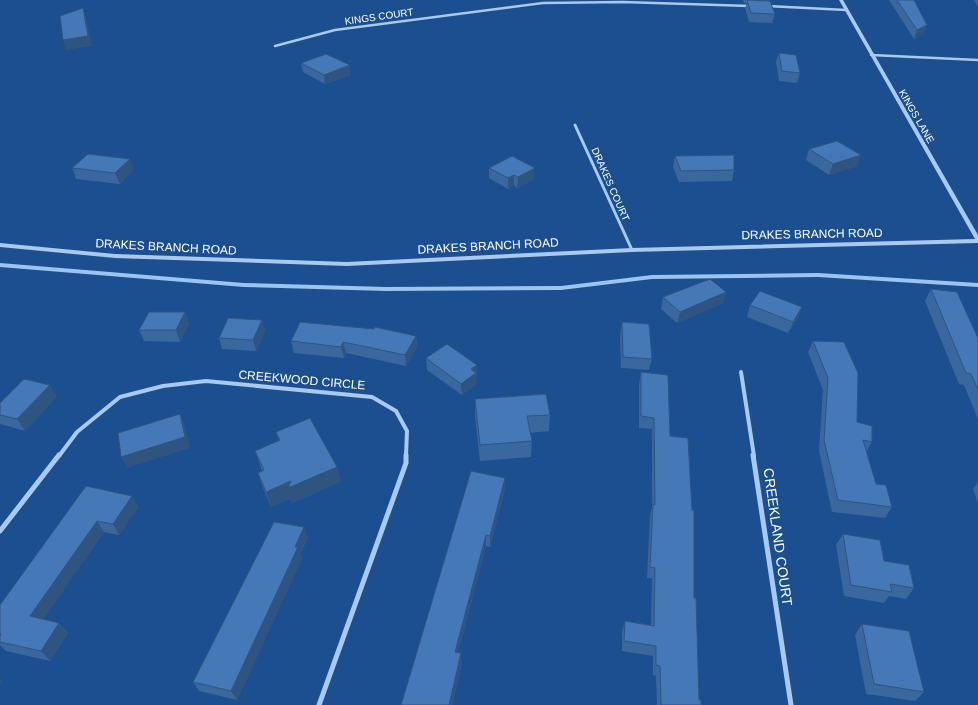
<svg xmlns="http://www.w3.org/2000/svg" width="978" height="705" viewBox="0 0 978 705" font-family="Helvetica,sans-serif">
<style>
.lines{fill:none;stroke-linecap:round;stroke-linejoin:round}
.stream{fill:#9cc4f0;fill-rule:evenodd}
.minor-far3{stroke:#a9c9ee;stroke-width:2.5}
.minor-far2{stroke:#a9c9ee;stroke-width:3}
.minor-far1{stroke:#a9c9ee;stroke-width:4}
.minor{stroke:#a9c9ee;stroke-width:5}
.tertiary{fill:#a9c9ee;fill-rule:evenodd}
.wall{fill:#3a679d}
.shaded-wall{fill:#305480}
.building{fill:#4478b7;stroke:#305480}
.labels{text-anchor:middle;stroke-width:4;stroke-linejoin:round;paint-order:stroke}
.far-street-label{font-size:10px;fill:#fff;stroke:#1b4f8f}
.street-label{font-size:12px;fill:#fff;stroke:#1b4f8f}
.near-street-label{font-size:14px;fill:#fff;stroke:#1b4f8f}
</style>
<rect width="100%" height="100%" fill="#1b4f8f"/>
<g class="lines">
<path class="stream" d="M 0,263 L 244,283 L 386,287 L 561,286 L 652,275 L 818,273 L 978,283 L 978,287 L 818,277 L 652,279 L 561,290 L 386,291 L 244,287 L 0,267 Z"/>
<g class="minor-far3">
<path d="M 767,6 L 846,10"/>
<path d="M 275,46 L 335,30 L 543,3 L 623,2 L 750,6"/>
<path d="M 871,55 L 978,60"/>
</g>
<path class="minor-far2" d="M 575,125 L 632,250"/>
<g class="minor-far1">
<path d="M 741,372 L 754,456"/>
<path d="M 59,456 L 77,432 L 120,397 L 163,386 L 206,381 L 372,397 L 396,411 L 407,431 L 406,456"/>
</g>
<g class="minor">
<path d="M 753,455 L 791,705"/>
<path d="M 0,531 L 59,455"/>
<path d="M 319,705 L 406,463 L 406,455"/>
</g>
<path class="tertiary" d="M 839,0 L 843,0 L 978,235 L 978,243 L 632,252 L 347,266 L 115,258 L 0,247 L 0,243 L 115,254 L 347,262 L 632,248 L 975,239 Z"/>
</g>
<g class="wall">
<path d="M 743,0 L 768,0 L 775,14 L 772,23 L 749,22 L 745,8 L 747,3 L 744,3 Z"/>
<path d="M 889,0 L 914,0 L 924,34 L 914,39 Z"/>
<path d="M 974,0 L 978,0 L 978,7 Z"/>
<path d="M 779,53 L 800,73 L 797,83 L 779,81 L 776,62 Z"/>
<path d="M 301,63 L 351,75 L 325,84 L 303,72 Z"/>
<path d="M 809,149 L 857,166 L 829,175 L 806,160 Z"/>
<path d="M 675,156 L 734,170 L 732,181 L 679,182 L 673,167 Z"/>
<path d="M 72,168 L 134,169 L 120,184 L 76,179 Z"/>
<path d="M 489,168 L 535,168 L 534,179 L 517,188 L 514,185 L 508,189 L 489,178 Z"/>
<path d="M 931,289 L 978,338 L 978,419 L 964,385 L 959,384 L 925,301 Z"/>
<path d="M 726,292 L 723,303 L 677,323 L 661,309 L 663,297 Z"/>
<path d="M 750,305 L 798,318 L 788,333 L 747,317 Z"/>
<path d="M 185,312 L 189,324 L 180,342 L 144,341 L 139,330 Z"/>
<path d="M 262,320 L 265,331 L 256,351 L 222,349 L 219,338 Z"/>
<path d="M 622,322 L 652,359 L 649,370 L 621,368 L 620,334 Z"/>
<path d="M 416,336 L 417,347 L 406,366 L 346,353 L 344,358 L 294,353 L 291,341 Z"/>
<path d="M 813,341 L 857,422 L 872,442 L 866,452 L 876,484 L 892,507 L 885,518 L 832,512 L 819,451 L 823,390 L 808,352 Z"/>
<path d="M 426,358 L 477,365 L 476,384 L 462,395 L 427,370 Z"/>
<path d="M 641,372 L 670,436 L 694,598 L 699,700 L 701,705 L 657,705 L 656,676 L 653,675 L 653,656 L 622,651 L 622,632 L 625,621 L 651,625 L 652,578 L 647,578 L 650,515 L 652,508 L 652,429 L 639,428 L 639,384 Z"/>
<path d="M 57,396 L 25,431 L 0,424 L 0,403 Z"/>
<path d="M 475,399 L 550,415 L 549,431 L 530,433 L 532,441 L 531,457 L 480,461 L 475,416 Z"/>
<path d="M 276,432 L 337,467 L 340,482 L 292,503 L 291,498 L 271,507 L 263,488 L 258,473 L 262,471 L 255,451 L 279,441 Z"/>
<path d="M 978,482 L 978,503 L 973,489 Z"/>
<path d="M 86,486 L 132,496 L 138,507 L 119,535 L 104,532 L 43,619 L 59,623 L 68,633 L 50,661 L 6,651 L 0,645 L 0,605 Z"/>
<path d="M 505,489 L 490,547 L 486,546 L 458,653 L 462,663 L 452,705 L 401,705 Z"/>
<path d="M 843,534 L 884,561 L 914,588 L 906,599 L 889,596 L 884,603 L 844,596 L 836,545 Z"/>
<path d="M 308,538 L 300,554 L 302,558 L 237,700 L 199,691 L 193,682 Z"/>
<path d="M 862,624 L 924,692 L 915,701 L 866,694 L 855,635 Z"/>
</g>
<g class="shaded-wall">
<path d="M 83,8 L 86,17 L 92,46 L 66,50 L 63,40 Z"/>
<path d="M 927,25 L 924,34 L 914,39 L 917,30 Z"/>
<path d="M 350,65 L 351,75 L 325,84 L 324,75 Z"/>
<path d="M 861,155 L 857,166 L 829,175 L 833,164 Z"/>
<path d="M 130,159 L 134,169 L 120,184 L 115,173 Z"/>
<path d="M 535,168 L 534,179 L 517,188 L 518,177 Z"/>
<path d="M 514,175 L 514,185 L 508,189 L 508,178 Z"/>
<path d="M 726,292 L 723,303 L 677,323 L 680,312 Z"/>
<path d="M 802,307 L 798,318 L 788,333 L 793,322 Z"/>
<path d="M 185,312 L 189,324 L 180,342 L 176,330 Z"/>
<path d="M 262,320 L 265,331 L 256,351 L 253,340 Z"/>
<path d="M 416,336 L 417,347 L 406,366 L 405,355 Z"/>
<path d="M 343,342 L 346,353 L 344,358 L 341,347 Z"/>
<path d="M 477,365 L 476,384 L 462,395 L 461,384 L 471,369 Z"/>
<path d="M 50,385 L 57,396 L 25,431 L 17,419 Z"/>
<path d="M 180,414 L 185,426 L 190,448 L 127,468 L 121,457 Z"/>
<path d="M 337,467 L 340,482 L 292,503 L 291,498 L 271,507 L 266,492 L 291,481 Z"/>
<path d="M 505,478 L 505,489 L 490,547 L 490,536 Z"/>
<path d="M 132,496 L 138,507 L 119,535 L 113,524 Z"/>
<path d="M 97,521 L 104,532 L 39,626 L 30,616 Z"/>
<path d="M 304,527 L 308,538 L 300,554 L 302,558 L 237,700 L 231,691 Z"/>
<path d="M 486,535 L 486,546 L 456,662 L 455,652 Z"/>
<path d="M 59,623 L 68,633 L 50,661 L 41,651 Z"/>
<path d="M 461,653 L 462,663 L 452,705 L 449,705 Z"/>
<path d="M 0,678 L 3,681 L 0,685 Z"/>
</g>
<g class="building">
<path d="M 747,0 L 770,1 L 775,14 L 751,13 Z"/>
<path d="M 897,0 L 914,0 L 927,25 L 917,30 Z"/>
<path d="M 83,8 L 88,36 L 63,40 L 60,16 Z"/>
<path d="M 779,53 L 796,55 L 800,73 L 782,71 Z"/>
<path d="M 326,54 L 350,65 L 324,75 L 301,63 Z"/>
<path d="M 837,141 L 861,155 L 833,164 L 809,149 Z"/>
<path d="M 88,154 L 130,159 L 115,173 L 72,168 Z"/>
<path d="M 734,155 L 734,170 L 681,171 L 675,156 Z"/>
<path d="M 512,156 L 535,168 L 518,177 L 514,175 L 508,178 L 489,168 Z"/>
<path d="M 710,279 L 726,292 L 680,312 L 663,297 Z"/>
<path d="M 931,289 L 957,292 L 978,338 L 978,390 L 971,374 L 966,373 Z"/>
<path d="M 760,291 L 802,307 L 793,322 L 750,305 Z"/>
<path d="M 149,312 L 185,312 L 176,330 L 139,330 Z"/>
<path d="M 228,318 L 262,320 L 253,340 L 219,338 Z"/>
<path d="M 300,322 L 374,329 L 375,327 L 416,336 L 405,355 L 343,342 L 341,347 L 291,341 Z"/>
<path d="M 622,322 L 649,324 L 652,359 L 623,357 Z"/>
<path d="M 813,341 L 844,342 L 858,373 L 857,422 L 872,426 L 872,442 L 863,440 L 876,484 L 886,485 L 892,507 L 838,500 L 824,440 L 828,378 Z"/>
<path d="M 447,344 L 477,365 L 471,369 L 476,373 L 461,384 L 426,358 Z"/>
<path d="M 641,372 L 668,375 L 670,436 L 688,438 L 692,510 L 694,511 L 694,598 L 696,598 L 699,700 L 701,700 L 701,705 L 661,705 L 660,666 L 656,665 L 656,646 L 624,641 L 625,621 L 654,626 L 655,568 L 650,567 L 653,504 L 655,505 L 654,418 L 641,416 Z"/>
<path d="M 24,379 L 50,385 L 17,419 L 0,415 L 0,403 Z"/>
<path d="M 546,394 L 550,415 L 527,416 L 532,441 L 480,445 L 475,399 Z"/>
<path d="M 180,414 L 185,437 L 121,457 L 118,433 Z"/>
<path d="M 310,418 L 337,467 L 288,488 L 291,481 L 266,492 L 258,473 L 264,470 L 255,451 L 280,440 L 276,432 Z"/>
<path d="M 471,471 L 505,478 L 490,536 L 486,535 L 455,652 L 461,653 L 449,705 L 401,705 Z"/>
<path d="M 86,486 L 132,496 L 113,524 L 97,521 L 30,616 L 59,623 L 41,651 L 0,642 L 0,636 L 1,634 L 0,634 L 0,605 Z"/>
<path d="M 274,522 L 304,527 L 295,547 L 298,547 L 231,691 L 193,682 Z"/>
<path d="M 843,534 L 880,540 L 884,561 L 909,565 L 914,588 L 890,584 L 892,592 L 851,585 Z"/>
<path d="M 862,624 L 909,631 L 924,692 L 874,684 Z"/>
</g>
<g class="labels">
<g class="far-street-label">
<text transform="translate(379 16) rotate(-8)" y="4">KINGS COURT</text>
<text transform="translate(917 116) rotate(60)" y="4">KINGS LANE</text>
<text transform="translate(611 184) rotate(66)" y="4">DRAKES COURT</text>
</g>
<g class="street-label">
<text transform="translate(812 234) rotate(-1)" y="4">DRAKES BRANCH ROAD</text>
<text transform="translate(488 246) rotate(-3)" y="4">DRAKES BRANCH ROAD</text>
<text transform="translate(166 247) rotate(3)" y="4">DRAKES BRANCH ROAD</text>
<text transform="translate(302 380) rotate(5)" y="4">CREEKWOOD CIRCLE</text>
</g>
<g class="near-street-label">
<text transform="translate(778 537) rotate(82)" y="5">CREEKLAND COURT</text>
</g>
</g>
</svg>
